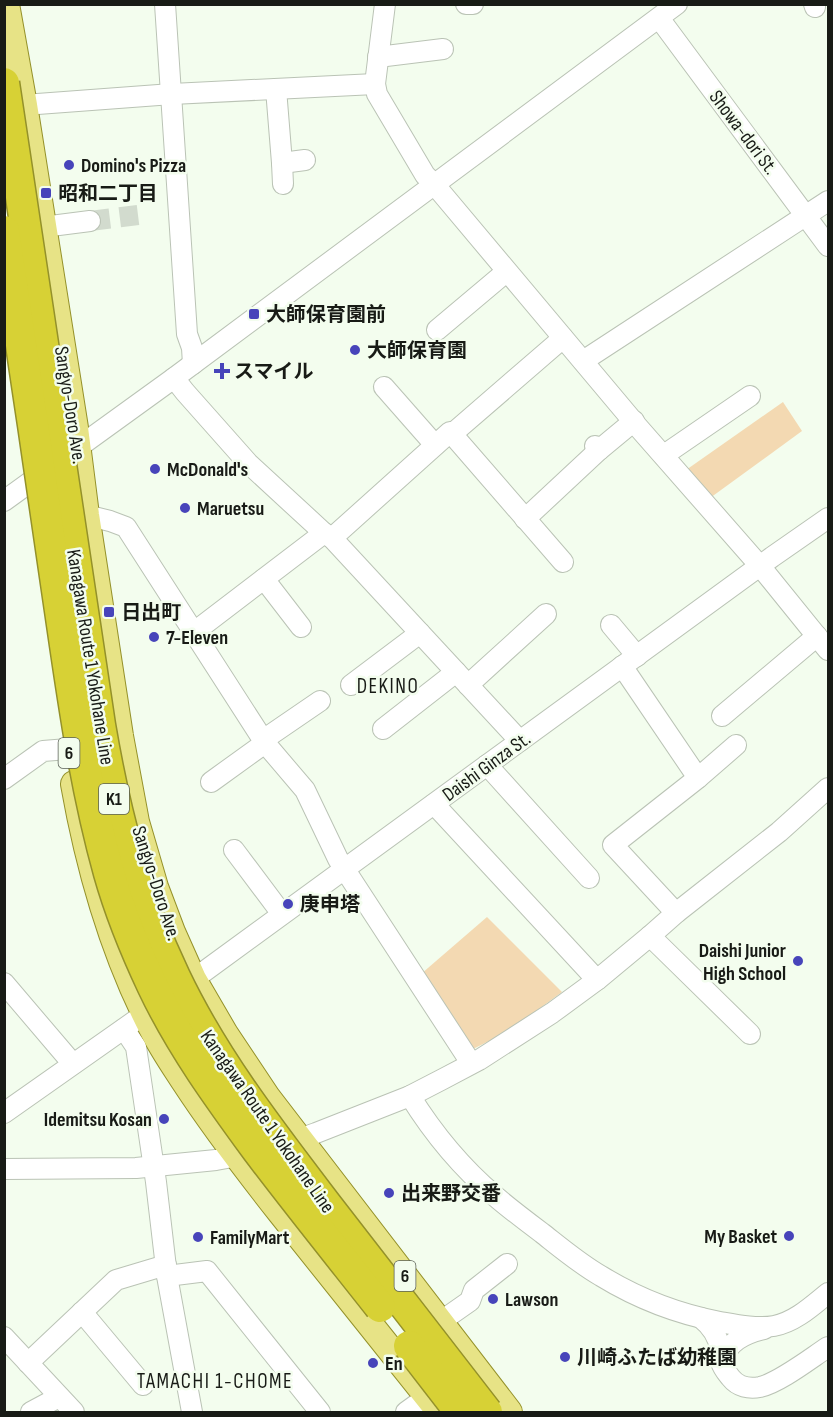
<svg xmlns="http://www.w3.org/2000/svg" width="833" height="1417" viewBox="0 0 833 1417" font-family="'Sofia Sans Condensed','Noto Sans JP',sans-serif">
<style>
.green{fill:#f3d9b2}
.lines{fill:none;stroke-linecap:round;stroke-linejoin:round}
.minor-tunnel{stroke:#d2dbce;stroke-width:20;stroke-dasharray:20 10;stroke-linecap:butt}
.minor-casing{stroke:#bac3b5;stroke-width:22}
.major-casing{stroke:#94912a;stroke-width:28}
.minor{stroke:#fff;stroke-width:20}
.major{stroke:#e7e386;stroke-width:26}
.highway-bridge-casing{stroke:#94912a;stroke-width:33;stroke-linecap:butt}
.highway-bridge{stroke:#d7d135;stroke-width:30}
.poi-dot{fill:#4744ba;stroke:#f3fdee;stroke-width:2}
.labels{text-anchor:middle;stroke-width:5;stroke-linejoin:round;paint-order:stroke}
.shield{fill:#f3fdee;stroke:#5a5f57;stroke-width:1.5}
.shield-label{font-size:18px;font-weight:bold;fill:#181b16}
.street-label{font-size:20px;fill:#181b16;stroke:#f3fdee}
.poi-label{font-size:20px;font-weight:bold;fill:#181b16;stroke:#f3fdee;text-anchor:start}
.neighbourhood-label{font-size:21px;letter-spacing:1.5px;fill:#181b16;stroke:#f3fdee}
</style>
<rect width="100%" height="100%" fill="#f3fdee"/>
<g class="green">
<path d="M 783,402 L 802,431 L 710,498 L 686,470 Z"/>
<path d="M 487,917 L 562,992 L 509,1031 L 471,1050 L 421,974 Z"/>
</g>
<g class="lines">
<path class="minor-tunnel" d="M 90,221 L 138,215"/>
<defs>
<g id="minor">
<path d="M 165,4 L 187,334 L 192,348 L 193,364"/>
<path d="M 385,4 L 375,84 L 377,94 L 425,175 L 434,184 L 638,427 L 760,566 L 828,650"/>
<path d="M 466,4 L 473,4"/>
<path d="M 814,4 L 815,7"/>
<path d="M 659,18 L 828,246"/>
<path d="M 378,57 L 443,49"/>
<path d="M 276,89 L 282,163 L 305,160"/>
<path d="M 12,104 L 24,105 L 172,94 L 375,84"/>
<path d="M 282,163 L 283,184"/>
<path d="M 43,227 L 90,221"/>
<path d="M 437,330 L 506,272"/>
<path d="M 583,361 L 828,201"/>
<path d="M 174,378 L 185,392 L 248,463 L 324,533 L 332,538 L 520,741"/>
<path d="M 384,387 L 435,445"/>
<path d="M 452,434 L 563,562"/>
<path d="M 595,446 L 599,450 L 634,421"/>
<path d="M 664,455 L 750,396"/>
<path d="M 4,501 L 174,378 L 677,4"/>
<path d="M 86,515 L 110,521 L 126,527 L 265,743 L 305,790 L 338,859 L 471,1063"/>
<path d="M 525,519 L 599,450"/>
<path d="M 332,538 L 450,432 L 452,434 L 563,338"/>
<path d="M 264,579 L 301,627"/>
<path d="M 611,625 L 637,656"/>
<path d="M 193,633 L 324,533"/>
<path d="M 622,666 L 698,778 L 613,845 L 676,913"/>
<path d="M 351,685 L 420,633"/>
<path d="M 468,685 L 546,614"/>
<path d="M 722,716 L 817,636"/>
<path d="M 383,729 L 456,672"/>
<path d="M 263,740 L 320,701"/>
<path d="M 487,765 L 589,878"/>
<path d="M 698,778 L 736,745"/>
<path d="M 4,779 L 43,751 L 68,749"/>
<path d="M 211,782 L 265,743"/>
<path d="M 434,804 L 597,980"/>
<path d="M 234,850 L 282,914"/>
<path d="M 650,936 L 750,1034"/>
<path d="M 4,983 L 73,1064"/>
<path d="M 183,987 L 772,557 L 828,518"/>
<path d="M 124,1029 L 136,1047 L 156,1182 L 167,1276 L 192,1412"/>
<path d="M 410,1096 C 433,1133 462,1168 495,1196 C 510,1209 526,1221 542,1233 C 561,1248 580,1264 601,1276 C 637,1298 678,1314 720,1322 C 737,1325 757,1329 774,1326 C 795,1322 812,1306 828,1293"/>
<path d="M 4,1113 L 156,1006"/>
<path d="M 288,1143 L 316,1133 L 410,1096 L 441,1080 L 479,1060 L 552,1013 L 597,980 L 650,936 L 676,913 L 779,832 L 828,788"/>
<path d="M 4,1169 L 136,1168 L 216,1160 L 249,1154"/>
<path d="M 167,1276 L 207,1271 L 320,1412"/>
<path d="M 82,1312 L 143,1385"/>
<path d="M 701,1318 C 711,1326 718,1335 720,1349 C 720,1353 720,1358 721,1362 C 723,1369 727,1373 731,1378 C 738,1387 749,1389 760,1387 C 779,1383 811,1358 828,1347"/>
<path d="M 440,1322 L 470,1301 L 474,1290 L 507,1264"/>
<path d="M 4,1337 L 74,1412"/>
<path d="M 721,1362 C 728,1342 743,1334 764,1329"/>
<path d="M 28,1363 L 116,1280 L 166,1265"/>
<path d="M 31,1412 L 59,1397"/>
<path d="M 406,1412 L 438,1389"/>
</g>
<g id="major">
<path d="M 6,4 L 24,105 L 75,428 L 86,515 L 120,736 L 136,822 L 155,887 L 172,932 L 193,979 L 225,1034 L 267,1097 L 509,1412"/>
<path d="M 74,784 C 89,869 113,953 153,1030 C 162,1048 173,1064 184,1081 C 214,1127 247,1170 281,1213 C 334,1279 387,1346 440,1412"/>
</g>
</defs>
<use href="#minor" class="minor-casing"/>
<use href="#major" class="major-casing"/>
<use href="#minor" class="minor"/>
<use href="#major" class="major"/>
<defs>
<g id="highway-bridge">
<path d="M 4,83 L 100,725 C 115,813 136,896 175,977 C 214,1059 271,1132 326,1204 C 380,1273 433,1343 487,1412"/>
<path d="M 4,231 C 22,351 40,470 57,590 C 71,685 83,780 109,873 C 120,912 136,951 153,987 C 181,1046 219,1098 257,1150 C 297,1203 339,1255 380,1307"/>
<path d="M 409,1346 L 460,1412"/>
</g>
</defs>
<use href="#highway-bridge" class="highway-bridge-casing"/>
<use href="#highway-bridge" class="highway-bridge"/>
</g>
<g class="poi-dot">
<circle cx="69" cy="165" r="6"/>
<rect x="40" y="187" width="12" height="12" rx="3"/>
<rect x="248" y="308" width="12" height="12" rx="3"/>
<circle cx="355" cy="350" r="6"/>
<path d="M219 362h6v6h6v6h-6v6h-6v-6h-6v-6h6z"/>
<circle cx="155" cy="469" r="6"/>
<circle cx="185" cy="508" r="6"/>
<rect x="103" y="606" width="12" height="12" rx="3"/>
<circle cx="154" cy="637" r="6"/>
<circle cx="288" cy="904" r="6"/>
<circle cx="798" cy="961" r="6"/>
<circle cx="164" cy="1119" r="6"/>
<circle cx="389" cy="1193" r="6"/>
<circle cx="789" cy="1236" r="6"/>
<circle cx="198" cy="1237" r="6"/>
<circle cx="493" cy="1299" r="6"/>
<circle cx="565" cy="1357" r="6"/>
<circle cx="373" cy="1363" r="6"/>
</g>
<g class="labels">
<g class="shield">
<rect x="58.5" y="738" width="21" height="30" rx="4.5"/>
<rect x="99" y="784" width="30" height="30" rx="4.5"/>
<rect x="394.5" y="1261" width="21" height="30" rx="4.5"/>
</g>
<g class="shield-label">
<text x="69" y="759">6</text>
<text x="114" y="805">K1</text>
<text x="405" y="1282">6</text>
</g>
<g class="street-label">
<text transform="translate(744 132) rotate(53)" y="7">Showa-dori St.</text>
<text transform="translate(71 405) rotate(81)" y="7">Sangyo-Doro Ave.</text>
<text transform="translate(91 657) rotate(81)" y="7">Kanagawa Route 1 Yokohane Line</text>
<text transform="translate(486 766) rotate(-36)" y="7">Daishi Ginza St.</text>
<text transform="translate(157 883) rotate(72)" y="7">Sangyo-Doro Ave.</text>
<text transform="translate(268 1121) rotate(55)" y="7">Kanagawa Route 1 Yokohane Line</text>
</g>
<g class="poi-label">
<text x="81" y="172">Domino's Pizza</text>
<text x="58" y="200">昭和二丁目</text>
<text x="266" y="321">大師保育園前</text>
<text x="367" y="357">大師保育園</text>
<text x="234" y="378">スマイル</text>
<text x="167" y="476">McDonald's</text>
<text x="197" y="515">Maruetsu</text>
<text x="121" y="619">日出町</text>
<text x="166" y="644">7-Eleven</text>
<text x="300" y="911">庚申塔</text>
<text x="786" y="957" text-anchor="end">Daishi Junior<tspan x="786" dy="23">High School</tspan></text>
<text x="152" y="1126" text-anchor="end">Idemitsu Kosan</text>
<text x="401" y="1200">出来野交番</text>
<text x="777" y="1243" text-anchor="end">My Basket</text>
<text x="210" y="1244">FamilyMart</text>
<text x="505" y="1306">Lawson</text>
<text x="577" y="1364">川崎ふたば幼稚園</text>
<text x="385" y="1370">En</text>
</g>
<g class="neighbourhood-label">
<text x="388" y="693">DEKINO</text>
<text x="215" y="1388">TAMACHI 1-CHOME</text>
</g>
</g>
<rect width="833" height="1417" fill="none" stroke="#181b16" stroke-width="12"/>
</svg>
